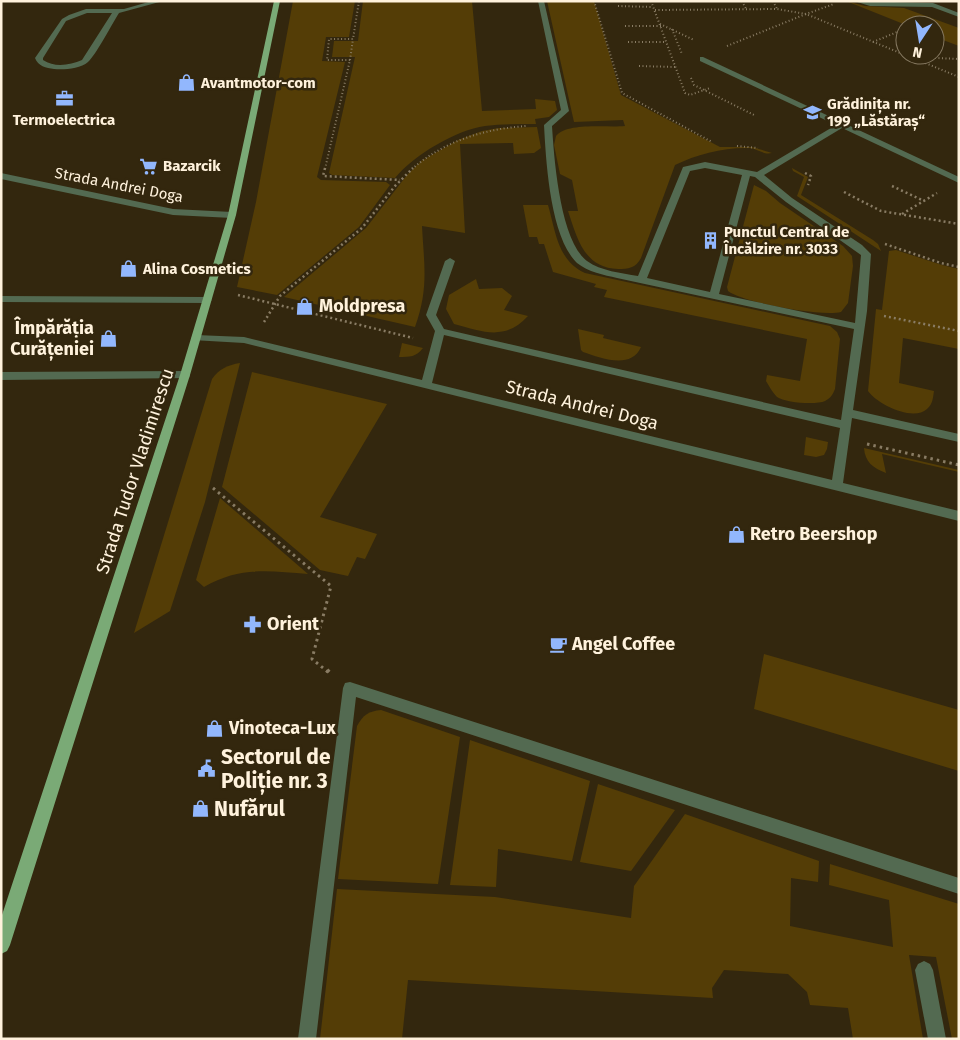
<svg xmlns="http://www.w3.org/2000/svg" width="960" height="1040" viewBox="0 0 960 1040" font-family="'Fira Sans',sans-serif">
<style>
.green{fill:#543d06}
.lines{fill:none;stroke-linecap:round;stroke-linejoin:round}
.path-far3{stroke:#897c64;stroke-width:2;stroke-dasharray:1 2.5;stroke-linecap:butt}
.path-far2{stroke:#897c64;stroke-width:2.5;stroke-dasharray:2 3;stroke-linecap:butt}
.path-far1{stroke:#897c64;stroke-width:3;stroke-dasharray:2.5 4;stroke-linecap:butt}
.path{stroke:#897c64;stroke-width:4;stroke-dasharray:3 5;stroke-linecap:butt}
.minor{fill:#536a51;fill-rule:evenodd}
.major{fill:#7aaa76;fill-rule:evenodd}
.labels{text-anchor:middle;stroke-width:5;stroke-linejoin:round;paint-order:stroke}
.far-poi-label{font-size:15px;font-weight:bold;fill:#fff2dc;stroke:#33270e;text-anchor:start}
.far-street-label{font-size:15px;fill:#fff2dc;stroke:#33270e}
.poi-label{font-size:18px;font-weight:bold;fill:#fff2dc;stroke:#33270e;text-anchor:start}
.street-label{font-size:18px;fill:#fff2dc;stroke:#33270e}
.near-poi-label{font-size:21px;font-weight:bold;fill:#fff2dc;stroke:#33270e;text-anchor:start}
</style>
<rect width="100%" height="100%" fill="#33270e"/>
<g class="green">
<path d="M 293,1 L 355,1 L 349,37 L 326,37 L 322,61 L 345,62 L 317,177 L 321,180 L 386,182 L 390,185 L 359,227 L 277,295 L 237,287 L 256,202 Z"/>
<path d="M 363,1 L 472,1 L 482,111 L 536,109 L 535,99 L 555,101 L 557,110 L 549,117 L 535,119 L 536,124 C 519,124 502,124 485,126 C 456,130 414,155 395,178 L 332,175 L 329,173 L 355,57 L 332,57 L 334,41 L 358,41 Z"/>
<path d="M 547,1 L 594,1 L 621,95 L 720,147 L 752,147 L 772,153 C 763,155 758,149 750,148 C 725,147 697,154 675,165 L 641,258 C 636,268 628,269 618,269 C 584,268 577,238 568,211 L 578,211 L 572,180 L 560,174 L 554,145 L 556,136 C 568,122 607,128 625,126 L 623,120 L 574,122 Z"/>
<path d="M 846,1 L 865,6 L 904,8 L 959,28 L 959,46 L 935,37 L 935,25 L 906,25 Z"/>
<path d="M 537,127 L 541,148 L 534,153 L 514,154 L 513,143 L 460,144 L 465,233 L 422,226 C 424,265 429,288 415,327 L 284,297 L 366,228 L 407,175 L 421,161 L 458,140 L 482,131 L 499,128 Z"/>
<path d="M 792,168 L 808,177 L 801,195 L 873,240 L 878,244 L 881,251 L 797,196 L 804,177 L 793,171 Z"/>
<path d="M 754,185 L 766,191 L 780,203 L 843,246 L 852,256 L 853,266 L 848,303 L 841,312 C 822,317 744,303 728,291 L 727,287 Z"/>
<path d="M 523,205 L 548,205 C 556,232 557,260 585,273 L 830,326 L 837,332 L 840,339 L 835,389 C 833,394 831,398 825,401 C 817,405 785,403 777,397 C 773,393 769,386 766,381 L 767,375 L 800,381 L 807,339 L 604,297 L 607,290 L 594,287 L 596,284 L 553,272 L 544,244 L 539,244 L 537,237 L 529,237 Z"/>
<path d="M 896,250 L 942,265 L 959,269 L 959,349 L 903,338 L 899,383 L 934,391 C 933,397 933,404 927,409 C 913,422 877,404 868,391 L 876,309 L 882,310 L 889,251 Z"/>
<path d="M 476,279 L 479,289 L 502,288 L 512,296 L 504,310 L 528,316 C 505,341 484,332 454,324 L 446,309 L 449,295 Z"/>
<path d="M 578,329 L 604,335 L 603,338 L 641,347 C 631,370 601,358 583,352 L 581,350 Z"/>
<path d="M 402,343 L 423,348 C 416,357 410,357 399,357 Z"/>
<path d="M 240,363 L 205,502 L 170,611 L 134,633 L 212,379 C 219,369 228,365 240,363 Z"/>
<path d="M 252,372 L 387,404 L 320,517 L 377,534 L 365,559 L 357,557 L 348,576 L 320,570 L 222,487 Z"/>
<path d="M 806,437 L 828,442 L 827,449 L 824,455 L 816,457 L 804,455 Z"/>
<path d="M 864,448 L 959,470 L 959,472 L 882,454 L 886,473 C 873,468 865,462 864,448 Z"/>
<path d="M 220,498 L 308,574 C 269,571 240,566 204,587 L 196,580 Z"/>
<path d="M 764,654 L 959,710 L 959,771 L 754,709 Z"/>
<path d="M 381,710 L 460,737 L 438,884 L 338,879 L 357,726 C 363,715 369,711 381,710 Z"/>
<path d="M 470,740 L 590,781 L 572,861 L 498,849 L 496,887 L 450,885 Z"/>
<path d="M 598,784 L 675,810 L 631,871 L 580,862 Z"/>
<path d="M 685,814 L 819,861 L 818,882 L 791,878 L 790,926 L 893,947 L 889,900 L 829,885 L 830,864 L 959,904 L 959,1039 L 952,1039 L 936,957 L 909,955 L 923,1039 L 853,1039 L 848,1008 L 810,1005 L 807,992 L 788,974 L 724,970 L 712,988 L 713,998 L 408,980 L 402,1039 L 320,1039 L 337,889 L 495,897 L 631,918 L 634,886 Z"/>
</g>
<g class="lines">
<g class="path-far3">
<path d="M 594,1 L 622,93 L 712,142"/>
<path d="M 651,1 L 685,93 L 690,95 L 710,88"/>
<path d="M 742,1 L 746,9"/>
<path d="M 773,1 L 777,9"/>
<path d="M 618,6 L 653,7"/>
<path d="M 655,10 L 777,9 L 806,14 L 834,4"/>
<path d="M 660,24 L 694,40"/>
<path d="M 625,26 L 661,26"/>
<path d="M 672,29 L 682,54"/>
<path d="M 628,42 L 666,42"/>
<path d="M 873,42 L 902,30"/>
<path d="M 727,46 L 806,14 L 905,55"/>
<path d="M 906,55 L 959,77"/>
<path d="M 914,57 L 959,59"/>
<path d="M 350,60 L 353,39"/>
<path d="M 639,66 L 675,67"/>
<path d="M 691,78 L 694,85 L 754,115"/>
<path d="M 737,146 L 758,148"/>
<path d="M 325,169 L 350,60 L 327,60 L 329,39 L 353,39 L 359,1"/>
<path d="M 412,169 C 444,141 484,129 526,126"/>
</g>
<g class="path-far2">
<path d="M 325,168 L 323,176 L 400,180"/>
<path d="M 805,173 L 811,176 L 808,185"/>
<path d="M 892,186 L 924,201"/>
<path d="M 844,192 L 881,211 L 959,224"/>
<path d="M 902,214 L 937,193"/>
<path d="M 885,244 L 941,263 L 959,267"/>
<path d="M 238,295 L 413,338"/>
<path d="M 884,316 L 959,331"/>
<path d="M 264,322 L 280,296 L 362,228 L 395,186 L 413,168"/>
</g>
<g class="path-far1">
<path d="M 867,444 L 959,465"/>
<path d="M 213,488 L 331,586 L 312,659 L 328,672"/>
</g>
<path class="path" d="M 327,670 L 330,673"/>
<g class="minor">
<path d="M 152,1 L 163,1 L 119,13 C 112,24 96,55 88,62 C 80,69 63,70 54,69 C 46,68 38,66 35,58 L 62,19 L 69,15 L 86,9 L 124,9 ZM 87,13 L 112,13 L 82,60 C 70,65 55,68 43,60 L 43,58 L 66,21 Z"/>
<path d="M 538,1 L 544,1 L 569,111 L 552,126 C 554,158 560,241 587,261 C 601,271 621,273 638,276 L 683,167 L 705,162 L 757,172 L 836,125 L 700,61 L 700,57 L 703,57 L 959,177 L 959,183 L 842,128 L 764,175 L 792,198 L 862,245 L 871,254 L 867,311 L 853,410 L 959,434 L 959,442 L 852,418 L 843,483 L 959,511 L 959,521 L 244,343 L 192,340 L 191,338 L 196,335 L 244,337 L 422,380 L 435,331 L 426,315 L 445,261 L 450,258 L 455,261 L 436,315 L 444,329 L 841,420 L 854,329 L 617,278 C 604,275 588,272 577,263 C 550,237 546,161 544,125 L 561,110 ZM 705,168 L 742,175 L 710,292 L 647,278 L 690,171 ZM 750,176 L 755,177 L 786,202 L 861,255 L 855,323 L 719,294 ZM 444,335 L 840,428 L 832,480 L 432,383 Z"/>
<path d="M 854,1 L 933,3 L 959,13 L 959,17 L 932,7 L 870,6 Z"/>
<path d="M 1,173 L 173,209 L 232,212 L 236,215 L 232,218 L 173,215 L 1,179 Z"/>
<path d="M 1,296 L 207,297 L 212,300 L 207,303 L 1,302 Z"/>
<path d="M 185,371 L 189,372 L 190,375 L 189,378 L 1,380 L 1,372 Z"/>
<path d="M 350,682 L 959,878 L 959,894 L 356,697 L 316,1039 L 298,1039 L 343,688 L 345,683 Z"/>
<path d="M 924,961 L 930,964 L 933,970 L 946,1039 L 928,1039 L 915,970 L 918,964 Z"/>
</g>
<path class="major" d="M 274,1 L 280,1 L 236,215 L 190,375 L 10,945 L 7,951 L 1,954 L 1,918 L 180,375 L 228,215 Z"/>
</g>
<defs>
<symbol id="shop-bare" viewBox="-9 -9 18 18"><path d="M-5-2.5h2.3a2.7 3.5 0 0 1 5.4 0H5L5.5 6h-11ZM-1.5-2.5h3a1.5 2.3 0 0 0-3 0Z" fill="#92b7fd" stroke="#33270e" stroke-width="2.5" paint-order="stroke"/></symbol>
<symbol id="office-bare" viewBox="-9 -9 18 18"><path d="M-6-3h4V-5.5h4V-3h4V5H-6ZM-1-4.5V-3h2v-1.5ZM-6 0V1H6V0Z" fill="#92b7fd" stroke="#33270e" stroke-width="2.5" paint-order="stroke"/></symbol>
<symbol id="school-bare" viewBox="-9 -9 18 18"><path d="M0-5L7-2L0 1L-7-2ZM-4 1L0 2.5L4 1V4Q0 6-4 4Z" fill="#92b7fd" stroke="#33270e" stroke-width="2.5" paint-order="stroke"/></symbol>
<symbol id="supermarket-bare" viewBox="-9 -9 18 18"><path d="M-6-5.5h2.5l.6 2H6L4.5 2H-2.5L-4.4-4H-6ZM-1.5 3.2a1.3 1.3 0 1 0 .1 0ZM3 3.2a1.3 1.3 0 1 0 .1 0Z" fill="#92b7fd" stroke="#33270e" stroke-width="2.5" paint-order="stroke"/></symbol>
<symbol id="building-bare" viewBox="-9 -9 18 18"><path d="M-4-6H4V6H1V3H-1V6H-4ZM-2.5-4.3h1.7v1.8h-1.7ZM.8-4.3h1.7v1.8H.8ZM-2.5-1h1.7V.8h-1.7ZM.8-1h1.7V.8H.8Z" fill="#92b7fd" stroke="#33270e" stroke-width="2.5" paint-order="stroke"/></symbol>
<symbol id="pharmacy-bare" viewBox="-9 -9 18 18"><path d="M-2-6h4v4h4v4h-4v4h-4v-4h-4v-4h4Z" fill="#92b7fd" stroke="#33270e" stroke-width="2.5" paint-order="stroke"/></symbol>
<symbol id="cafe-bare" viewBox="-9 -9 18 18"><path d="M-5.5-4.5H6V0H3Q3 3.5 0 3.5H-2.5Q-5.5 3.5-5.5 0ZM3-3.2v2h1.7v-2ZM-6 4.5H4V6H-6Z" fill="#92b7fd" stroke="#33270e" stroke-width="2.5" paint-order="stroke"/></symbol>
<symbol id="civic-bare" viewBox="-9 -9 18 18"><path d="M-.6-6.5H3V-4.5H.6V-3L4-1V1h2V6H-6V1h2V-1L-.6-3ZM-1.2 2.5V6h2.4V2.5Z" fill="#92b7fd" stroke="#33270e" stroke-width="2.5" paint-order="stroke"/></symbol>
</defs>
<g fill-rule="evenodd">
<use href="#shop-bare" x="174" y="70" width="25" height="25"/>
<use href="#office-bare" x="52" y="86" width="25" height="25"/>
<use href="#school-bare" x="800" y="100" width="25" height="25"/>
<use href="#supermarket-bare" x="136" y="154" width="25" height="25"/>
<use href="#building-bare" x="698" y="228" width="25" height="25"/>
<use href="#shop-bare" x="116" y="256" width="25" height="25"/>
<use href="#shop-bare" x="292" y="294" width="25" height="25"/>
<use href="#shop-bare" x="96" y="326" width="25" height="25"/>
<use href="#shop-bare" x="724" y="522" width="25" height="25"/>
<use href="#pharmacy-bare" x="240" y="612" width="25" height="25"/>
<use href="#cafe-bare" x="546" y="632" width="25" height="25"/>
<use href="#shop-bare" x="202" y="716" width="25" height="25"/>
<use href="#civic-bare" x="194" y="756" width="25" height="25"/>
<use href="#shop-bare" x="188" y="796" width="25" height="25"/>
</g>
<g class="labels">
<g class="far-poi-label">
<text x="201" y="88">Avantmotor-com</text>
<text x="827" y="109">Grădinița nr.<tspan x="827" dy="17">199 „Lăstăraș“</tspan></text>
<text x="64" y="125" text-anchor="middle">Termoelectrica</text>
<text x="163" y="171">Bazarcik</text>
<text x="724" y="237">Punctul Central de<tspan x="724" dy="17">Încălzire nr. 3033</tspan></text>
<text x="143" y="274">Alina Cosmetics</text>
</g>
<g class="far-street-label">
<text transform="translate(119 185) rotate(11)" y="5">Strada Andrei Doga</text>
</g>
<g class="poi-label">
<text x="319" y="312">Moldpresa</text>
<text x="94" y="334" text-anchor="end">Împărăția<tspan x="94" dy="21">Curățeniei</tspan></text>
<text x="750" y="540">Retro Beershop</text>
<text x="267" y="630">Orient</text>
<text x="572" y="650">Angel Coffee</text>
<text x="229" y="734">Vinoteca-Lux</text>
</g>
<g class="street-label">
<text transform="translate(582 405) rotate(14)" y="6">Strada Andrei Doga</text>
<text transform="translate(135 471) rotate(-72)" y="6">Strada Tudor Vladimirescu</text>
</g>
<g class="near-poi-label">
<text x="221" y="764">Sectorul de<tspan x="221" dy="24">Poliție nr. 3</tspan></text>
<text x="214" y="816">Nufărul</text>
</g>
</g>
<rect width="960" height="1040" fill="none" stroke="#fff2dc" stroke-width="5"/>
<g transform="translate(920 40) rotate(192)"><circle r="24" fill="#33270e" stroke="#857860"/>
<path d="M0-4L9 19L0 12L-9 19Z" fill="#92b7fd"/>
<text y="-8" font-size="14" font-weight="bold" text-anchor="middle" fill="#fff2dc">N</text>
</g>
</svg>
